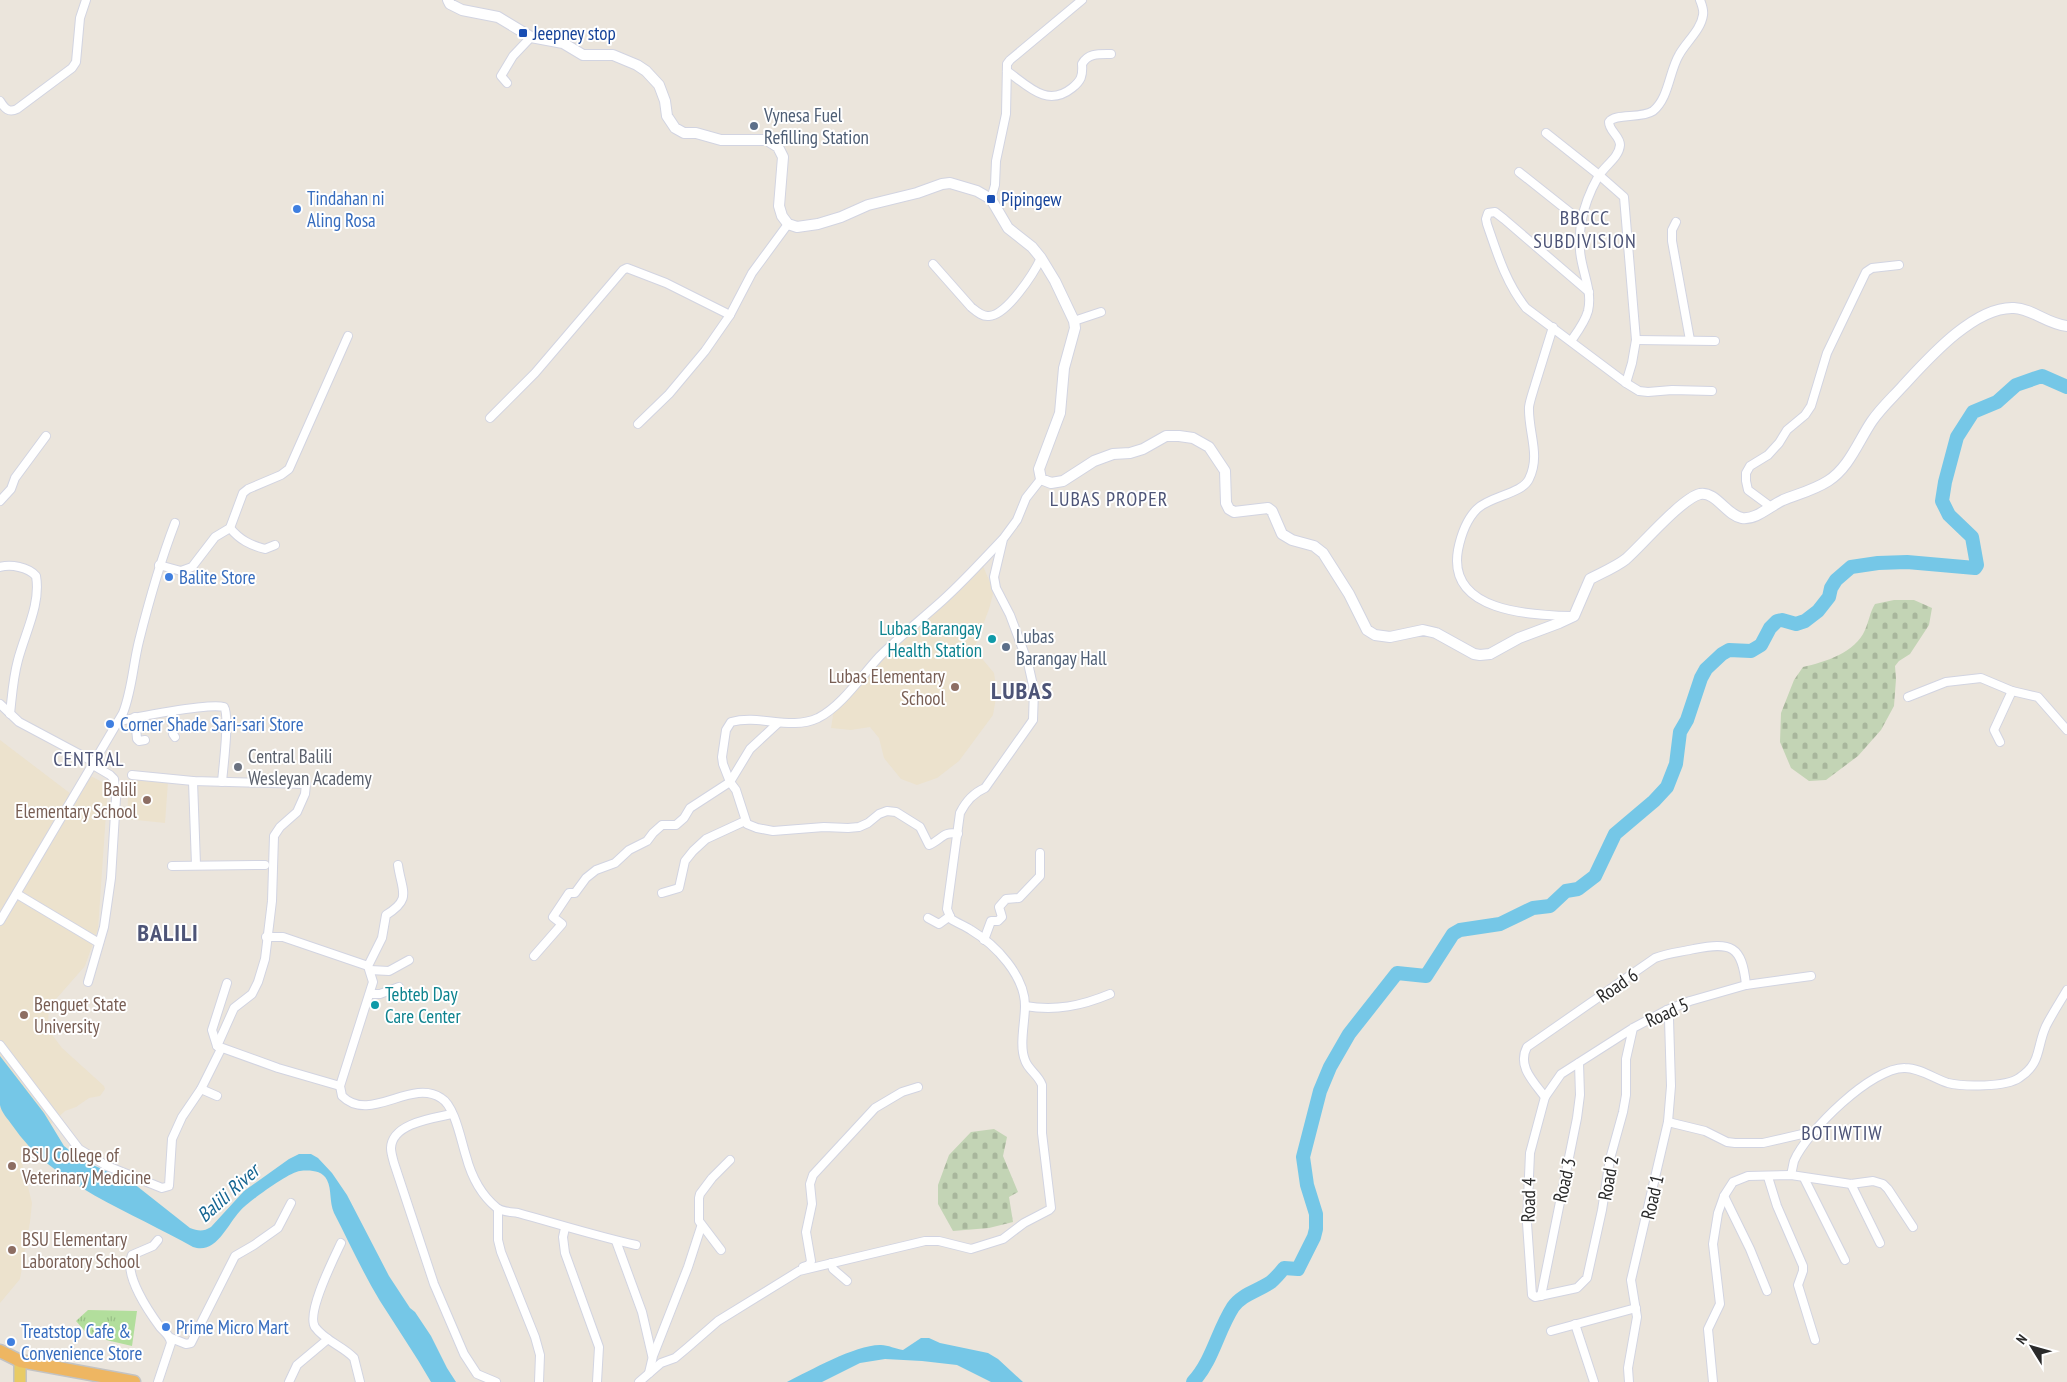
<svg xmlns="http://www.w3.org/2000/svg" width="2067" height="1382" viewBox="0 0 2067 1382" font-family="'PT Sans Narrow',sans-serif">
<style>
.education{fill:#ece2cd}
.grass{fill:url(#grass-tufts)}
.cemetery{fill:url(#cemetery-stones)}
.water{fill:#75c7e7}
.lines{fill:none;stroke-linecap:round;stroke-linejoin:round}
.river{stroke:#75c7e7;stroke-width:14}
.minor-casing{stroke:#d2d4e1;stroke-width:10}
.secondary-casing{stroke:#d2d4e1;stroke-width:12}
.primary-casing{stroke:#c3c3c3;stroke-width:14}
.trunk-casing{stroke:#c3c3c3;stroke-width:15}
.minor{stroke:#fff;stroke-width:8}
.secondary{stroke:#fff;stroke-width:10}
.primary{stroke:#e8cb65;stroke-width:11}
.trunk{stroke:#eeb662;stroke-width:12}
.transit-dot{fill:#1a4fb4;stroke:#fff;stroke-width:2}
.service-dot{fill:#5c6f8a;stroke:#fff;stroke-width:2}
.shop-dot{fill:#3f7fe0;stroke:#fff;stroke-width:2}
.culture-dot{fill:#0f9aa8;stroke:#fff;stroke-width:2}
.education-dot{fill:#8d6e63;stroke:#fff;stroke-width:2}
.worship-dot{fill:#6b7280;stroke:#fff;stroke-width:2}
.labels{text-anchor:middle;stroke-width:4;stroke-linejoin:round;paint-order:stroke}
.transit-label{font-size:19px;fill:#164399;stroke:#fff;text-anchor:start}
.service-label{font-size:19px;fill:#4e5e75;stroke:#fff;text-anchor:start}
.shop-label{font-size:19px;fill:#366cbe;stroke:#fff;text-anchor:start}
.culture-label{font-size:19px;fill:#0d838f;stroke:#fff;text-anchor:end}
.education-label{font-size:19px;fill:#785e54;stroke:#fff;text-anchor:start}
.worship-label{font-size:19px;fill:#5b616d;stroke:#fff;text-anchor:start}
.street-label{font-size:19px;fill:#2a2a2a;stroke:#fff}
.neighbourhood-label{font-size:20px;letter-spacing:1px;fill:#4d5477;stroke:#fff}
.water-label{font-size:20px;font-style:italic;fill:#166692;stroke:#fff}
.district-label{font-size:24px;font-weight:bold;letter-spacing:1px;fill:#4d5477;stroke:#fff}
</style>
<defs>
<pattern id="grass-tufts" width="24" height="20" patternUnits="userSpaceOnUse" patternTransform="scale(1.25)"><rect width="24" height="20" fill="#b2de9c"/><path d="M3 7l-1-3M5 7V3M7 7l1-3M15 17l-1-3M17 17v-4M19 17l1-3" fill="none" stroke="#99bf87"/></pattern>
<pattern id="cemetery-stones" width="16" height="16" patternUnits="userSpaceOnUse" patternTransform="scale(1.25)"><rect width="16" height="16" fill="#c3d4b5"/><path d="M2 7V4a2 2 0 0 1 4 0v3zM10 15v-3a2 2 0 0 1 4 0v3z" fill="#a8b69c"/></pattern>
</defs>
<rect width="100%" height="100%" fill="#ebe5dc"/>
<g class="education">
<path d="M 983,566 L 992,587 L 993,594 L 989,609 L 974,649 L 994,673 L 997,692 L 993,715 L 959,761 L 937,778 L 917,785 L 901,779 L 884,758 L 879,738 L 870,727 L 851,730 L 831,728 L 834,709 L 899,643 Z"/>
<path d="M 0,740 L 71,794 L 83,772 L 108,785 L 98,929 L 85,966 L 49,1007 L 48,1024 L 53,1036 L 62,1048 L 104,1086 L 105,1089 L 100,1096 L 89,1098 L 76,1107 L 65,1111 L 22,1151 L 21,1159 L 32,1203 L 30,1222 L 20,1279 L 0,1303 Z"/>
<path d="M 129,778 L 168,782 L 165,823 L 127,819 Z"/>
</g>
<path class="grass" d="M 88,1310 L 137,1311 L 132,1346 L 89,1336 L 76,1321 Z"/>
<g class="cemetery">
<path d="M 1894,600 L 1914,600 L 1932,608 L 1929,625 L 1910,654 L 1899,661 L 1895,666 L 1896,679 L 1894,706 L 1881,730 L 1858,756 L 1826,780 L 1809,781 L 1791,768 L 1780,742 L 1781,713 L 1794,680 L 1803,667 C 1825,662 1855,653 1865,630 C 1869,621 1870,612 1875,604 Z"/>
<path d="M 994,1129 L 1007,1137 L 1003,1156 L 1018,1192 L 1009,1197 L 1013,1222 L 989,1228 L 953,1231 L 938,1204 L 938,1185 L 949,1155 L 971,1132 Z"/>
</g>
<g class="water">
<path d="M 0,1056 L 44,1113 L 64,1146 L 82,1160 L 133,1183 L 190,1228 C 198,1231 203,1232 211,1227 L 244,1191 L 289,1159 L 299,1154 L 311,1154 L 318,1158 L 332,1173 L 347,1195 L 389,1276 L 410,1308 L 415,1312 L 431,1336 L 447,1368 L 456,1382 L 431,1382 C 415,1354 397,1328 380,1301 C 363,1273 349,1242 334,1213 C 329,1202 332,1190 327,1180 C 322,1170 309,1170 300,1171 C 289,1172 248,1202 240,1211 C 227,1225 216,1255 193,1247 C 132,1212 52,1185 12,1125 C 8,1119 1,1112 0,1105 C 0,1090 0,1072 0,1056 Z"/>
<path d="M 921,1338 L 929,1338 L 940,1343 L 988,1353 L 998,1359 L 1023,1382 L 991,1382 L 957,1365 L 922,1361 L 885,1359 L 860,1363 L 822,1382 L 787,1382 C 809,1371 857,1344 881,1345 C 888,1345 896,1349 903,1350 Z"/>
</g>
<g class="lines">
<path class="river" d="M 1193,1382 C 1213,1360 1217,1332 1233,1307 C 1242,1294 1258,1291 1271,1282 C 1276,1278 1280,1273 1284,1268 L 1298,1269 L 1314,1237 L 1316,1229 L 1316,1214 L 1307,1185 L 1303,1157 L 1320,1091 L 1330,1067 L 1349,1034 L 1397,973 L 1426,976 L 1453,934 L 1460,930 L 1500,924 L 1533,908 L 1550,906 L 1566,891 L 1578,889 L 1595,876 L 1615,834 L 1654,801 L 1667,787 L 1676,764 L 1680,732 L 1687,720 L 1701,678 L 1706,669 L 1722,654 L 1729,650 L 1751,651 L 1761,645 L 1770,628 L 1777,621 L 1782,620 L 1796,624 L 1805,621 L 1818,611 L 1829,597 L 1831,588 L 1836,580 L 1851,567 L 1878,563 L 1907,562 L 1975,568 L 1977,565 L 1972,537 L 1949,515 L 1942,501 L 1945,482 L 1957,437 L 1973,412 L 1997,402 L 2016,385 L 2042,376 L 2067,387"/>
<defs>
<g id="minor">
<path d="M 1007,71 C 1028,86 1047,108 1072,88 C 1081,81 1083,76 1082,64 C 1088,53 1099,54 1111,54"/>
<path d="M 507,83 L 501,76 L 513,56 L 531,37"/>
<path d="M 0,101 C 5,109 9,113 17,109 L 72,68 L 76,62 L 80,18 L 86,0"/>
<path d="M 1546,133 L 1599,175 L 1624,197 L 1636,340 L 1632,363 L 1626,383"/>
<path d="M 1519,172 L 1582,222"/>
<path d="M 991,199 L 995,185 L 996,161 L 1006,114 L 1007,64 L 1010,60 L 1082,0"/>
<path d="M 1676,222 L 1672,230 L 1672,241 L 1690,340"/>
<path d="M 933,264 L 971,307 C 976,311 982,317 989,316 C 1007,315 1034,273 1041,258"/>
<path d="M 1589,292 L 1504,219 L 1495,212 L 1488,213 L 1486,219 L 1487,224 C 1497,253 1506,283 1526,308 L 1626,383 L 1639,391 L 1648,392 L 1672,390 L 1712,391"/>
<path d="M 1074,321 L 1101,312"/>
<path d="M 1553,327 C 1547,346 1541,366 1535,385 C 1533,392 1530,400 1529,407 C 1528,432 1541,455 1529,479 C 1522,494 1490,496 1477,509 C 1466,520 1461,535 1458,550 C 1447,612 1530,615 1572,616"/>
<path d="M 1636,340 L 1715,341"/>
<path d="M 1571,341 C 1578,331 1585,322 1588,311 C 1593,290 1581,270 1580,250 C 1579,242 1580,232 1581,223 C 1584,207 1590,191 1598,177 C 1604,166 1619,158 1620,145 C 1620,136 1609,131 1609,122 C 1615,113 1641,119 1653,111 C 1669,98 1669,72 1679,55 C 1686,42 1701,30 1703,15 C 1704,10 1702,5 1700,0"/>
<path d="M 490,418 L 535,373 L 623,270 L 627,268 L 666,283 L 730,315"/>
<path d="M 638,424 L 669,394 L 705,351 L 730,315 L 752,273 L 788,224"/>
<path d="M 0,501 L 11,489 L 15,478 L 46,436"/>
<path d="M 1771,507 L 1748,490 L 1746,481 L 1746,473 L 1750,466 L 1768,455 L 1779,443 L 1787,430 L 1805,415 L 1811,406 L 1827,353 L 1866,272 L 1872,268 L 1899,265"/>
<path d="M 230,528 C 240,540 250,545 265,549 L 275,545"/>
<path d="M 159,565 L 181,571 L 192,567 L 215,537 L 230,528 L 243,493 L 248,489 L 281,475 L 289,469 L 348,336"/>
<path d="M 0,567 C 11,564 28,567 36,576 C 41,604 25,633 18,660 C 13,678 12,696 10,714"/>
<path d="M 1908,697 L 1946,682 L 1981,678 L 2012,691 L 2038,697 L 2067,730"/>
<path d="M 0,704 L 19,722 L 94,762"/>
<path d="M 172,712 L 173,734 L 175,737"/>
<path d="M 135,717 L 137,739 L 139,741 L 145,740"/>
<path d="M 118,722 C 134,717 209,703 224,707 C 230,716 223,769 222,782"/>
<path d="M 2000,742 L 1994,730 L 2012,691"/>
<path d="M 132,775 L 193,781 L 306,784 L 305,794 L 297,812 L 280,827 L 274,836 L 272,901 L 265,959 L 258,982 L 252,994 L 234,1008 L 217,1046"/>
<path d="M 193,781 L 196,865"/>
<path d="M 958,834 C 944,830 940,841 929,845 L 920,827 L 896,812 L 887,811 L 879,814 L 868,823 L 859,827 L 848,828 L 824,827 L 773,831 L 757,828 L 747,824 L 736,790 L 730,782 L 723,764 L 722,757 L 726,730 L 731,722 C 760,714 790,731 818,718 C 842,706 862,675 880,656 C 900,636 922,619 943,600 C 964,581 983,560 1002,540"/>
<path d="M 398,865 C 402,892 412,899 386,915 L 382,938 L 368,966 L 373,982 L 340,1086 L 342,1096 C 370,1124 411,1078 441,1098 C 455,1106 461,1141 466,1156 C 471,1175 481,1195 497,1208 C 502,1212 512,1212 518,1213 C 558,1224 596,1236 636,1245"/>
<path d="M 172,866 L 265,865"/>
<path d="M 662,893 L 679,888 L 685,861 L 693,851 L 706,839 L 745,821"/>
<path d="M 17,894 L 99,943"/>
<path d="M 928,918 L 939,924 L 950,916"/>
<path d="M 0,921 L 123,713 C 132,690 133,665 139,641 C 149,601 160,562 175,523"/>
<path d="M 266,937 L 283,937 L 368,966"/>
<path d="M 984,940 L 991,921 L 998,921 L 1002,917 L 999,907 L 1006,899 L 1019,898 L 1040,876 L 1040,853"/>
<path d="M 534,956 L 562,924 L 553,917 L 569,893 L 575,893 L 586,878 L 596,870 L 615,863 L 629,850 L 647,841 L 653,833 L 662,825 L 676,825 L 684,818 L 690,808 L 730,782 L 750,749 L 778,723"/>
<path d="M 370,970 L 389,971 L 409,960"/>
<path d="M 88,982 L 104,927 L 111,878 L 116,798 L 114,779 L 110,775 L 93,765"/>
<path d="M 227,983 L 212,1030 L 217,1046 L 278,1068 L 340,1086"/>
<path d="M 370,994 L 380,994 L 399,987"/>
<path d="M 1025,1006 C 1056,1011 1081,1006 1110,994"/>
<path d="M 1633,1028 L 1626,1059 L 1626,1095 L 1623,1112 L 1610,1159 L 1602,1210 L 1587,1278 L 1577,1288 L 1535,1297 L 1532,1295 L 1527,1223 L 1530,1153 L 1545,1097 L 1561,1074 L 1633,1028 L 1667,1010 L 1690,1001 L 1746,985 L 1811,976"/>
<path d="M 0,1045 L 79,1149 L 107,1166 L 162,1188 L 169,1186 L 172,1139 L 182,1117 L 201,1089 L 221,1049"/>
<path d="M 201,1089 L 217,1096"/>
<path d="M 1545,1097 C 1533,1081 1517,1066 1527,1047 L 1655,958 C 1668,953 1681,952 1694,949 C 1731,942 1742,945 1746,985"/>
<path d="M 452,1114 C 434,1118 392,1123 391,1148 C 391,1153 393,1159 394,1163 L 434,1284 L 464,1354 L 477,1374 L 496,1382"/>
<path d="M 1668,1122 L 1705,1131 L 1727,1142 L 1735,1143 L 1763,1143 L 1815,1131"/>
<path d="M 1791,1175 C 1792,1171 1793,1165 1794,1161 C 1807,1131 1872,1067 1905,1068 C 1920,1068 1935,1079 1948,1083 C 1964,1087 2006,1087 2019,1078 C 2042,1063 2036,1048 2046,1026 C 2052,1014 2060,1002 2067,990"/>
<path d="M 1768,1177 L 1777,1206 L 1803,1266 L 1803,1271 L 1798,1285 L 1815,1340"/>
<path d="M 1804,1178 L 1845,1260"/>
<path d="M 1851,1184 L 1880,1243"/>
<path d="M 1724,1196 L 1750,1249 L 1767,1291"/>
<path d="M 498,1209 L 498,1240 L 501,1252 L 535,1337 L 540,1355 L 539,1382"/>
<path d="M 565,1228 L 563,1237 L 565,1253 L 599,1347 L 597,1382"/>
<path d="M 616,1241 L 642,1312 L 652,1355"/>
<path d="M 341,1243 C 334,1258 306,1313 315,1327 C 325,1341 343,1346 354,1358 L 360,1382"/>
<path d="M 721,1250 L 699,1221 L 699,1198 L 700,1194 L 712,1178 L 730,1160"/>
<path d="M 831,1263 L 833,1269 L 847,1281"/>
<path d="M 803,1267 L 809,1265 L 811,1261 L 806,1232 L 812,1204 L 810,1184 L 813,1175 L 875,1108 L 902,1092 L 918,1087"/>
<path d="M 1541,1296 L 1577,1118 L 1580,1095 L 1579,1063"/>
<path d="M 1575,1324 L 1594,1382"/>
<path d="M 1551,1331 L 1636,1308"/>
<path d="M 171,1338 L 186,1344 L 191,1343 L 235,1256 L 254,1245 L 278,1228 L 291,1203"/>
<path d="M 649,1373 L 653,1356 L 688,1267 L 701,1227"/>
<path d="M 158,1382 L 171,1343 C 170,1335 165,1333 160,1327 C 149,1312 123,1274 132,1255 L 153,1246 L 158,1240"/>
<path d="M 289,1382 L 297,1365 L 328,1339"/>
<path d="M 639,1382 L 661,1363 L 675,1358 L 687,1348 L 718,1321 L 799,1271 L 925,1241 L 939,1241 L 971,1249 L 1003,1239 L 1024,1223 L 1049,1210 L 1051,1208 L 1042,1133 L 1042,1085 C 1038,1074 1028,1070 1025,1060 C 1019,1046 1025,1022 1025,1006 C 1025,976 996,945 971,930 C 965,926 957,923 951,919 L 947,909 L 960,813 C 966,801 973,793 985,788 L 1033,720 L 1034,690 L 1028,663 L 1010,615 L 996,588 L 994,577 L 1003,539 L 1017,520 L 1026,498 L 1041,479"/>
<path d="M 1629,1382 L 1628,1368 L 1637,1317 L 1631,1280 L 1668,1122 L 1671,1086 L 1669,1019 L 1667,1010"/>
<path d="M 1713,1382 L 1708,1329 L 1720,1304 L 1713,1244 L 1718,1213 L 1724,1196 L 1733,1182 L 1748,1176 L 1791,1175 L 1851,1184 L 1873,1181 L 1883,1184 L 1888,1189 L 1913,1227"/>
</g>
<path id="secondary" d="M 448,0 L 450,4 L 462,10 L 498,17 L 531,37 L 563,43 L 583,55 L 613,55 L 637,65 L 646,71 L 659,85 L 665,101 L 667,116 L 675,128 L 684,133 L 696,133 L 721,140 L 767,140 L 778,147 L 783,157 L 779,206 L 782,216 L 788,224 L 797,227 L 818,224 L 841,217 L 868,205 L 917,193 L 942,184 L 950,183 L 977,191 L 991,199 L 1008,228 L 1032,247 L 1041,258 L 1055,281 L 1074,321 L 1075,328 L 1064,368 L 1060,413 L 1039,469 L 1041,479 L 1051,483 L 1063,481 L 1094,461 L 1113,454 L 1130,453 L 1143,449 L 1166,436 L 1179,436 L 1193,438 L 1209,447 L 1225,471 L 1226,503 L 1229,509 L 1234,512 L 1268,508 L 1272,511 L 1282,534 L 1292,540 L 1314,546 L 1323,553 L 1349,594 L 1367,630 L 1375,635 L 1390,637 L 1423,630 L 1436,633 L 1474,654 L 1480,655 L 1490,654 L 1519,638 L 1559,623 L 1574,616 L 1590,579 C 1601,573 1616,567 1626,559 C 1641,546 1682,498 1700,494 C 1716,491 1726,515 1742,518 C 1756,520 1770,506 1783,500 C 1798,494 1814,490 1828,481 C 1849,468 1859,440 1872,421 C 1881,408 1892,398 1902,387 C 1927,360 1974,306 2014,308 C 2033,309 2047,324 2067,326"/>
<path id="primary" d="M 20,1382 L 20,1361"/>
<path id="trunk" d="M 0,1351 L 20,1361 L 134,1382"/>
</defs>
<use href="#minor" class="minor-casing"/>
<use href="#secondary" class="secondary-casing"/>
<use href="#primary" class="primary-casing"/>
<use href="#trunk" class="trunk-casing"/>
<use href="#minor" class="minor"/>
<use href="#secondary" class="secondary"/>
<use href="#primary" class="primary"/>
<use href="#trunk" class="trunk"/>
</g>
<g class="transit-dot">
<rect x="518" y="28" width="10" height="10" rx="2.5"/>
<rect x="986" y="194" width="10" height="10" rx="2.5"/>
</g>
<g class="service-dot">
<circle cx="754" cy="126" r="5"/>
<circle cx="1006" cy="647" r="5"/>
</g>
<g class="shop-dot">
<circle cx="297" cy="209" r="5"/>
<circle cx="169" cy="577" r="5"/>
<circle cx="110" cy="724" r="5"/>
<circle cx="166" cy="1327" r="5"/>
<circle cx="11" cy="1342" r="5"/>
</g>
<g class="culture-dot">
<circle cx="992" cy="639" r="5"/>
<circle cx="375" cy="1005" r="5"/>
</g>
<g class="education-dot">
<circle cx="955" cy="687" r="5"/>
<circle cx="147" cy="800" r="5"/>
<circle cx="24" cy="1015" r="5"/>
<circle cx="12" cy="1166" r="5"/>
<circle cx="12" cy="1250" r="5"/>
</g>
<circle class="worship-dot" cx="238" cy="767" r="5"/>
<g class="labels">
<g class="transit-label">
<text x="533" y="40">Jeepney stop</text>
<text x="1001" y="206">Pipingew</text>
</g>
<g class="service-label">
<text x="764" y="122">Vynesa Fuel<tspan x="764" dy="22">Refilling Station</tspan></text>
<text x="1016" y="643">Lubas<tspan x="1016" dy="22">Barangay Hall</tspan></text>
</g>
<g class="shop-label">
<text x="307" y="205">Tindahan ni<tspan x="307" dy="22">Aling Rosa</tspan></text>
<text x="179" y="584">Balite Store</text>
<text x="120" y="731">Corner Shade Sari-sari Store</text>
<text x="176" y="1334">Prime Micro Mart</text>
<text x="21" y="1338">Treatstop Cafe &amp;<tspan x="21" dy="22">Convenience Store</tspan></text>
</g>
<g class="culture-label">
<text x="982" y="635">Lubas Barangay<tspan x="982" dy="22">Health Station</tspan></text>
<text x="385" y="1001" text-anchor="start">Tebteb Day<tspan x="385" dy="22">Care Center</tspan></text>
</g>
<g class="education-label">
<text x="945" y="683" text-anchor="end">Lubas Elementary<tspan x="945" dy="22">School</tspan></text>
<text x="137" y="796" text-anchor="end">Balili<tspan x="137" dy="22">Elementary School</tspan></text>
<text x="34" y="1011">Benguet State<tspan x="34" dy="22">University</tspan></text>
<text x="22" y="1162">BSU College of<tspan x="22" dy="22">Veterinary Medicine</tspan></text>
<text x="22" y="1246">BSU Elementary<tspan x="22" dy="22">Laboratory School</tspan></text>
</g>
<g class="worship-label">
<text x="248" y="763">Central Balili<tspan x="248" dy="22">Wesleyan Academy</tspan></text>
</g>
<g class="street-label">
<text transform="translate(1617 985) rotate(-34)" y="7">Road 6</text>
<text transform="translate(1667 1012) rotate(-24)" y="7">Road 5</text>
<text transform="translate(1608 1178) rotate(-80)" y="7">Road 2</text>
<text transform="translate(1564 1180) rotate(-77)" y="7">Road 3</text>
<text transform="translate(1652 1197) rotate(-77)" y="7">Road 1</text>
<text transform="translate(1528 1200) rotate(-89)" y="7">Road 4</text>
</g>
<g class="neighbourhood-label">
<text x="1585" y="225">BBCCC<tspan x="1585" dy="23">SUBDIVISION</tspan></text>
<text x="1109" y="506">LUBAS PROPER</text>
<text x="89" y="766">CENTRAL</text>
<text x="1842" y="1140">BOTIWTIW</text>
</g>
<g class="water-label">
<text transform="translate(228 1193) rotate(-42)" y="7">Balili River</text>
</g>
<g class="district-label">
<text x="1022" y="699">LUBAS</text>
<text x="168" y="941">BALILI</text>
</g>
</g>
<g transform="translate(2032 1347) rotate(307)" stroke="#ffffff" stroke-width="4" paint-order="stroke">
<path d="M0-4L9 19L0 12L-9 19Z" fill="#2a2a2a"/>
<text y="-8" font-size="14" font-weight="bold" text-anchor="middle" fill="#2a2a2a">N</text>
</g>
</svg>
